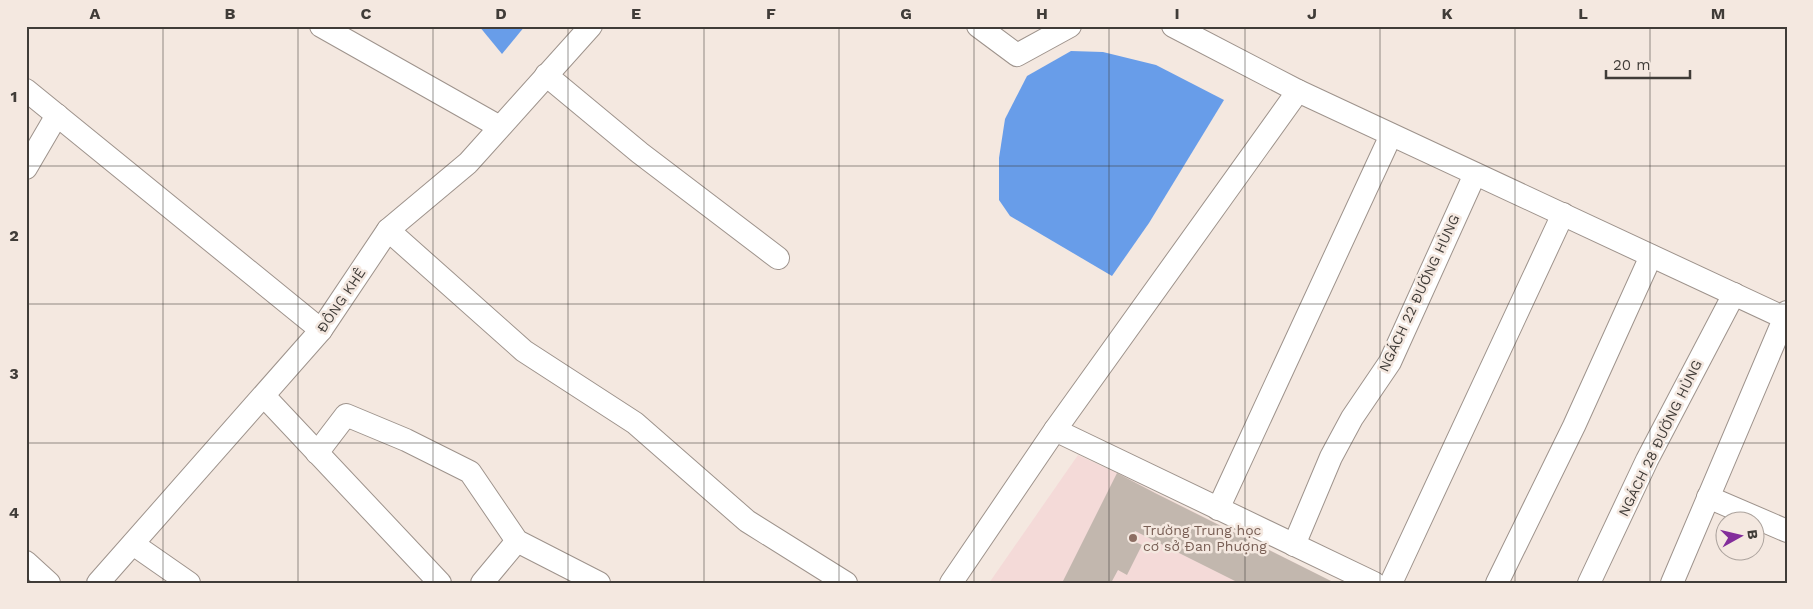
<svg xmlns="http://www.w3.org/2000/svg" width="1813" height="609" viewBox="0 0 1813 609" font-family="'Work Sans',sans-serif">
<style>
.education{fill:#f4dad8}
.water{fill:#689de9}
.building{fill:#c2b7ae}
.lines{fill:none;stroke-linecap:round;stroke-linejoin:round}
.street-casing{stroke:#9e938c;stroke-width:24}
.street{stroke:#fff;stroke-width:22}
.grid{fill:none;stroke:#403c38;stroke-width:1;stroke-opacity:0.55}
.education-dot{fill:#8d6e63;stroke:#f4e8e0;stroke-width:2}
.labels{text-anchor:middle;stroke-width:5;stroke-linejoin:round;paint-order:stroke}
.street-label{font-size:14px;fill:#403c38;stroke:#f4e8e0}
.education-label{font-size:14px;fill:#785e54;stroke:#f4e8e0;text-anchor:start}
.neatline{fill:none;stroke:#403c38;stroke-width:2}
.grid-label{font-size:16px;text-anchor:middle;font-weight:bold;fill:#403c38}
</style>
<rect width="100%" height="100%" fill="#f4e8e0"/>
<path class="education" d="M 1078,455 L 1117,473 L 1335,583 L 989,583 Z"/>
<g class="water">
<path d="M 479,26 L 525,26 L 502,54 Z"/>
<path d="M 1071,51 L 1103,52 L 1156,65 L 1224,100 L 1149,223 L 1112,276 L 1010,216 L 999,200 L 999,158 L 1005,119 L 1027,76 Z"/>
</g>
<path class="building" d="M 1117,473 L 1155,493 L 1335,583 L 1239,583 L 1135,531 L 1131,540 L 1142,545 L 1127,575 L 1118,570 L 1111,583 L 1062,583 Z"/>
<g class="lines">
<defs>
<g id="street">
<path d="M 321,26 L 498,126"/>
<path d="M 978,26 L 1017,55 L 1070,26"/>
<path d="M 1173,26 L 1298,91 L 1787,319"/>
<path d="M 546,75 L 640,153 L 778,258"/>
<path d="M 26,90 L 321,330"/>
<path d="M 26,168 L 57,115"/>
<path d="M 388,230 L 524,351 L 635,423 L 747,521 L 846,583"/>
<path d="M 264,396 L 440,583"/>
<path d="M 1055,430 L 1374,583"/>
<path d="M 317,453 L 346,415 L 406,440 L 470,472 L 517,541 L 599,583"/>
<path d="M 1708,497 L 1787,531"/>
<path d="M 1218,509 L 1391,135"/>
<path d="M 133,544 L 189,583"/>
<path d="M 1294,545 L 1331,457 L 1352,418 L 1390,362 L 1475,174"/>
<path d="M 26,562 L 49,583"/>
<path d="M 98,583 L 321,330 L 388,230 L 468,163 L 591,26"/>
<path d="M 482,583 L 517,541"/>
<path d="M 951,583 L 1055,430 L 1298,91"/>
<path d="M 1391,583 L 1563,214"/>
<path d="M 1497,583 L 1574,426 L 1651,256"/>
<path d="M 1589,583 L 1647,460 L 1734,294"/>
<path d="M 1672,583 L 1787,312"/>
</g>
</defs>
<use href="#street" class="street-casing"/>
<use href="#street" class="street"/>
</g>
<path class="grid" d="M 163,26 L 163,583M 298,26 L 298,583M 433,26 L 433,583M 568,26 L 568,583M 704,26 L 704,583M 839,26 L 839,583M 974,26 L 974,583M 1109,26 L 1109,583M 1245,26 L 1245,583M 1380,26 L 1380,583M 1515,26 L 1515,583M 1650,26 L 1650,583M 26,166 L 1787,166M 26,304 L 1787,304M 26,443 L 1787,443"/>
<circle class="education-dot" cx="1133" cy="538" r="5"/>
<g class="labels">
<g class="street-label">
<text transform="translate(1419 293) rotate(-65)" y="5">NGÁCH 22 ĐƯỜNG HÙNG</text>
<text transform="translate(341 300) rotate(-56)" y="5">ĐÔNG KHÊ</text>
<text transform="translate(1660 438) rotate(-64)" y="5">NGÁCH 28 ĐƯỜNG HÙNG</text>
</g>
<g class="education-label">
<text x="1143" y="535">Trường Trung học<tspan x="1143" dy="16">cơ sở Đan Phượng</tspan></text>
</g>
</g>
<rect width="1813" height="609" fill="none" stroke="#f4e8e0" stroke-width="55"/>
<g transform="translate(1740 536) rotate(82)"><circle r="24" fill="#f4e8e0" stroke="#aca39d"/>
<path d="M0-4L9 19L0 12L-9 19Z" fill="#832d9b"/>
<text y="-8" font-size="14" font-weight="bold" text-anchor="middle" fill="#403c38">B</text>
</g>
<path d="M1606 70v8h84v-8" fill="none" stroke="#403c38" stroke-width="2.5"/>
<text x="1613" y="70" font-size="15" fill="#403c38" stroke="#f4e8e0" stroke-width="4" paint-order="stroke">20 m</text>
<rect x="28" y="28" width="1758" height="554" class="neatline"/>
<g class="grid-label">
<text x="95" y="19">A</text>
<text x="230" y="19">B</text>
<text x="366" y="19">C</text>
<text x="501" y="19">D</text>
<text x="636" y="19">E</text>
<text x="771" y="19">F</text>
<text x="906" y="19">G</text>
<text x="1042" y="19">H</text>
<text x="1177" y="19">I</text>
<text x="1312" y="19">J</text>
<text x="1447" y="19">K</text>
<text x="1583" y="19">L</text>
<text x="1718" y="19">M</text>
<text x="14" y="102">1</text>
<text x="14" y="241">2</text>
<text x="14" y="379">3</text>
<text x="14" y="518">4</text>
</g>
</svg>
